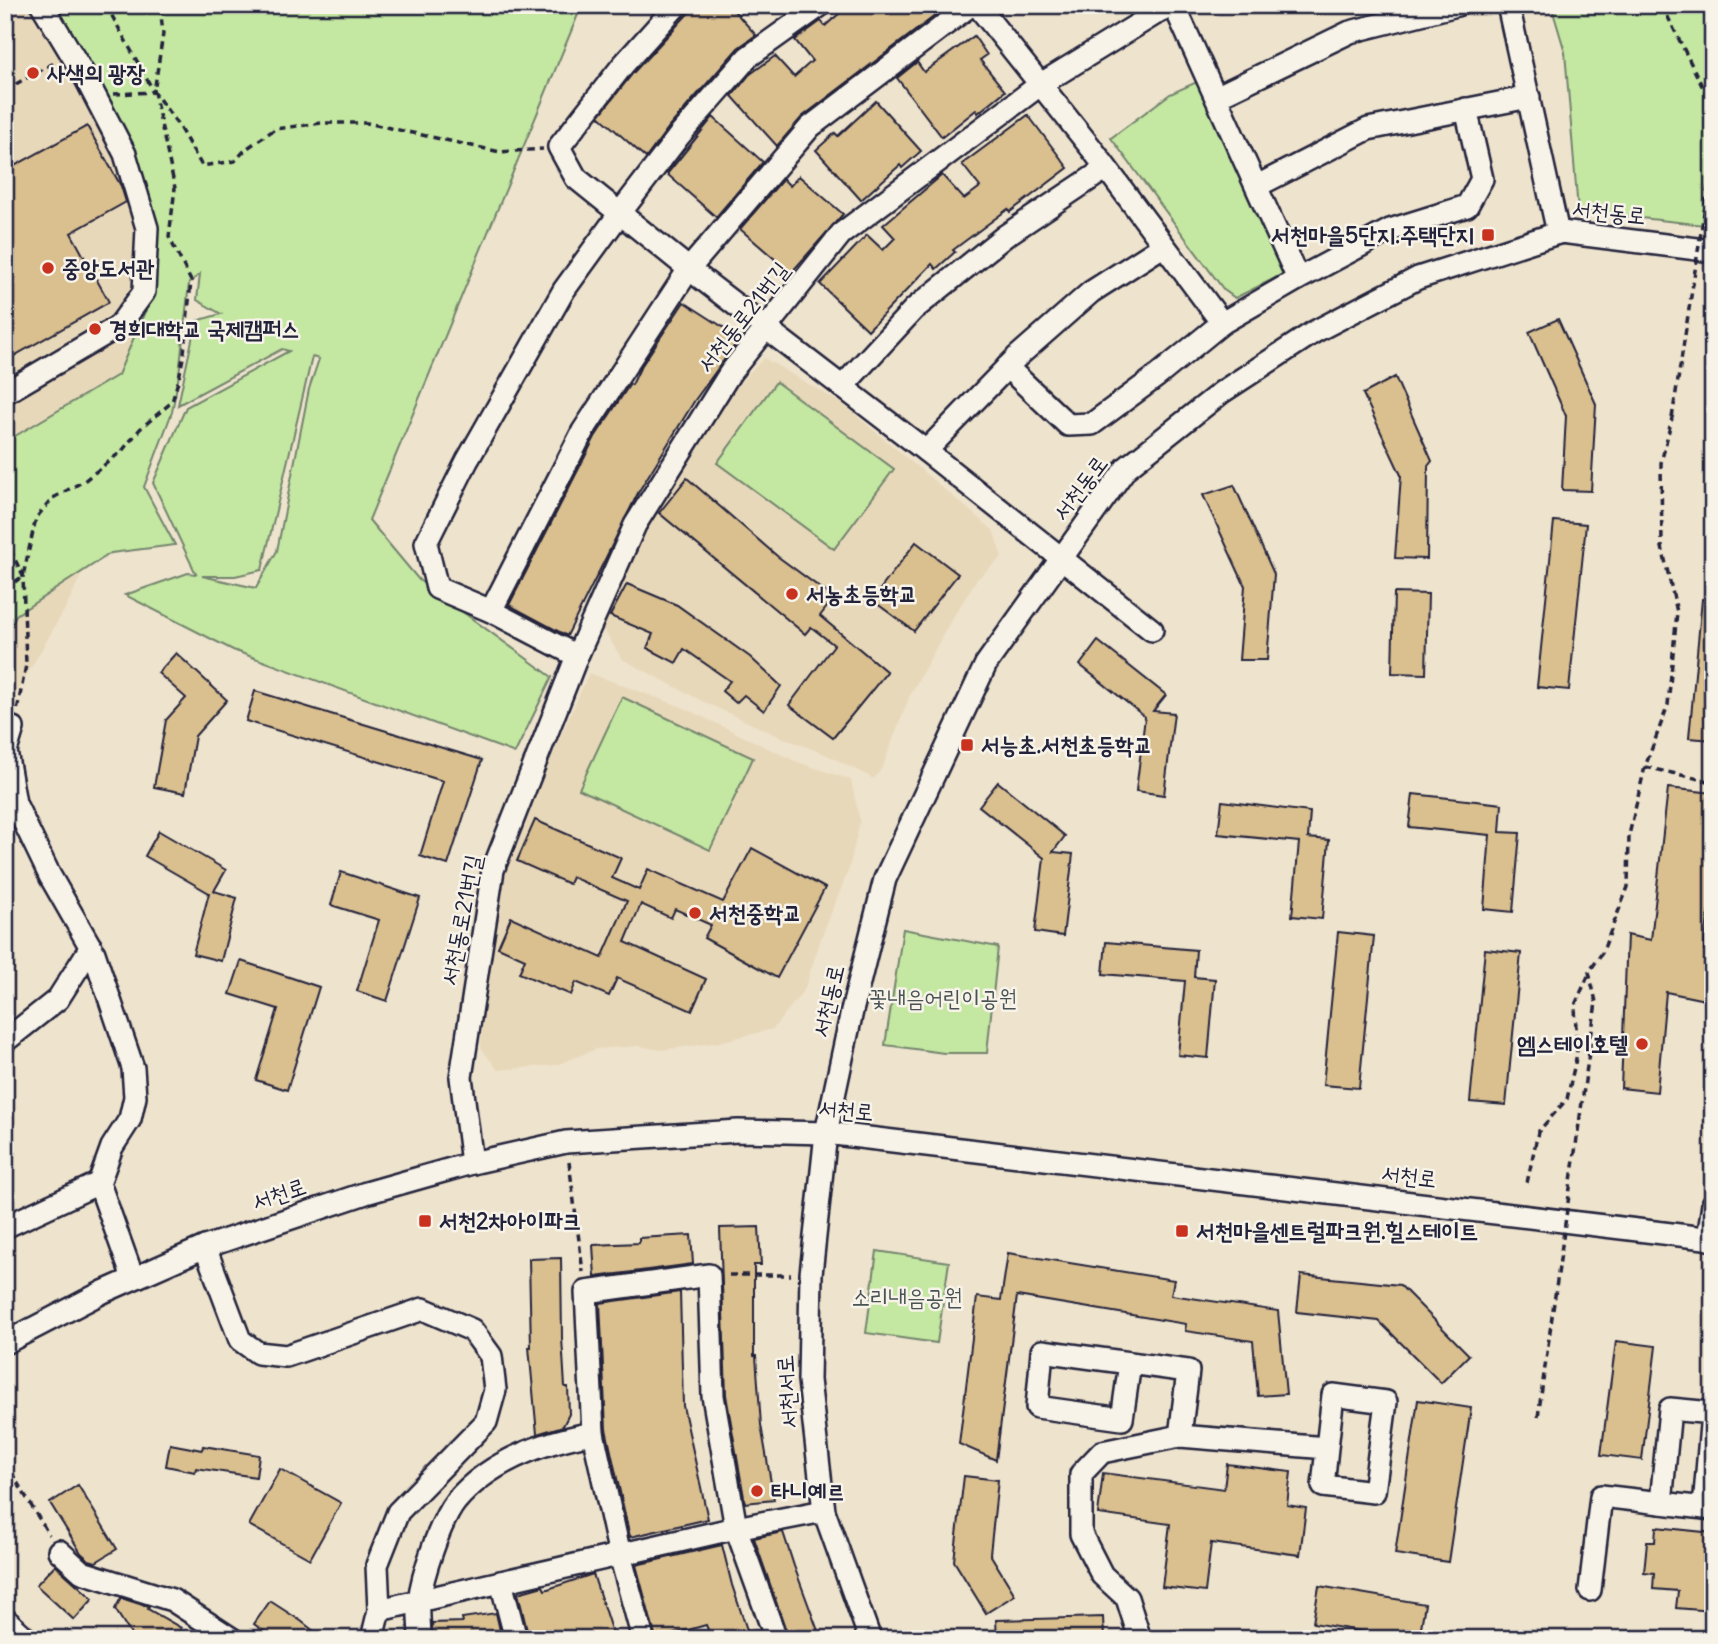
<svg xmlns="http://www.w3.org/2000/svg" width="1718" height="1644" viewBox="0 0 1718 1644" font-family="Delius,'Poor Story',sans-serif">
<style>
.built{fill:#e8d8ba}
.green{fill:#c4e7a1;stroke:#73846e;stroke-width:2;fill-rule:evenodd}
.building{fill:#dabf8f;stroke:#22223b;stroke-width:2}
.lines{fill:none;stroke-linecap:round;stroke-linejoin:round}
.minor-casing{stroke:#22223b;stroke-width:26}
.path{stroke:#22223b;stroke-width:3.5;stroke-dasharray:7 5;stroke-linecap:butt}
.minor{stroke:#f7f3e8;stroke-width:21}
.path-bridge{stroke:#22223b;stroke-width:3.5;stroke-dasharray:7 5;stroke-linecap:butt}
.poi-dot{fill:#c8321e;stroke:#f7f3e8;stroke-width:2.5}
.labels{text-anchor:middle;stroke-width:5;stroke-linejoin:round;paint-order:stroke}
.poi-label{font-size:23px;font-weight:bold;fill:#22223b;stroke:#f7f3e8;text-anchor:start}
.street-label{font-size:23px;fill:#22223b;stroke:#f7f3e8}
.park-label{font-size:23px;fill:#4a5354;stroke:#f7f3e8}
</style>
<rect width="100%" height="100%" fill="#eee3cd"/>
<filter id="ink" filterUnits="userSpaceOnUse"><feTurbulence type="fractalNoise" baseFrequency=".0143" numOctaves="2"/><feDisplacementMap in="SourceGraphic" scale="14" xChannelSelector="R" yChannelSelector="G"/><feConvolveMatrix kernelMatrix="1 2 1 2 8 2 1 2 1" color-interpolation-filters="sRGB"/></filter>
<g filter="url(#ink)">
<g class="built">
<path d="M 5,5 L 439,5 L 171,245 L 99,537 L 65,609 L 5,713 Z"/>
<path d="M 764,358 L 841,403 L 993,530 L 1002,557 L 977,579 L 950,622 L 910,695 L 883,766 L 874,779 L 825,754 L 776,735 L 704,702 L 622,659 L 602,627 L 613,596 L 687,453 L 733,389 Z"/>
<path d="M 589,673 L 682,707 L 795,761 L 851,780 L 860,821 L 849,869 L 823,933 L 804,990 L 773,1029 L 715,1043 L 661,1050 L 638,1046 L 596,1049 L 556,1065 L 498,1070 L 481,1048 L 483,1002 L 493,929 L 506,871 L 538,786 Z"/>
</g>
<g class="green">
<path d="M 48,5 L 582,5 L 369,520 L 419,580 L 552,677 L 515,753 L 233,650 L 125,595 L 188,573 L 196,574 L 153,483 L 186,407 L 289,351 L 282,349 L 178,405 L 196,321 L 221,314 L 197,300 L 200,274 L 189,283 L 179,375 L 172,412 L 144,487 L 175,545 L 111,553 L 16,615 L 5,641 L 5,442 L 118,375 L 155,288 L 149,207 L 126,134 ZM 312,357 L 319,359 L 309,389 L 277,551 L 256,588 L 202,576 L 235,576 L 262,570 Z"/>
<path d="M 1551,5 L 1713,5 L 1713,226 L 1578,211 L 1565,52 Z"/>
<path d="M 1199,81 L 1285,273 L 1235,298 L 1224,290 L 1111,138 L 1170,94 Z"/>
<path d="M 776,382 L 894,469 L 834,549 L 717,463 Z"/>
<path d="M 622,697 L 753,758 L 710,850 L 579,789 Z"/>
<path d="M 903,929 L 998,947 L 987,1053 L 944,1053 L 885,1045 Z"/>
<path d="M 877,1251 L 949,1262 L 937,1343 L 866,1333 Z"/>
</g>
<g class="building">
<path d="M 696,5 L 729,5 L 756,35 L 738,48 L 669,127 L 646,158 L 599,116 L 633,73 Z"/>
<path d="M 849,5 L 929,5 L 936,15 L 802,117 L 777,146 L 732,96 L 749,75 L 775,56 L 794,77 L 812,61 L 795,40 L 821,21 L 825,26 Z"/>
<path d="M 974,36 L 987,55 L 980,60 L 1005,91 L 978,113 L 976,110 L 942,137 L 897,78 L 917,62 L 924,72 Z"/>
<path d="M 876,101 L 921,151 L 902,168 L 900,165 L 861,200 L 816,150 L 835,133 L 838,136 Z"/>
<path d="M 1028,115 L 1068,168 L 1010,212 L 1008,209 L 953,250 L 955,252 L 936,269 L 932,264 L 868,330 L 820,284 L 867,235 L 883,250 L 895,238 L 883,225 L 942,175 L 964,199 L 980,187 L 962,164 Z"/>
<path d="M 713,117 L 763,162 L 716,217 L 667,174 Z"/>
<path d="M 87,126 L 121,186 L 126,202 L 71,233 L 109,302 L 5,361 L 5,171 Z"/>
<path d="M 799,176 L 843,214 L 791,273 L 740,229 L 783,179 L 790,186 Z"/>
<path d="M 684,302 L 740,338 L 695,400 L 639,491 L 567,636 L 509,605 L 595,437 L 630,384 L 632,385 L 640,368 Z"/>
<path d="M 1558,319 L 1596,404 L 1591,491 L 1562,490 L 1566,416 L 1529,332 Z"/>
<path d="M 1395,377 L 1432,461 L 1428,466 L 1427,559 L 1395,558 L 1401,475 L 1363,394 Z"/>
<path d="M 687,478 L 777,556 L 834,598 L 820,616 L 887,672 L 833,738 L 789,705 L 834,645 L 811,627 L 805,634 L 659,513 Z"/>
<path d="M 1234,485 L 1274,574 L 1267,660 L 1239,660 L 1245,586 L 1203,495 Z"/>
<path d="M 1554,521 L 1586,524 L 1569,690 L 1537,687 Z"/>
<path d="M 916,542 L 958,574 L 914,631 L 872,600 Z"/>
<path d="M 627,584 L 677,605 L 750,657 L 781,686 L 764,711 L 744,695 L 736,703 L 722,691 L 730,681 L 684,649 L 676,663 L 647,648 L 653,634 L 610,616 Z"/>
<path d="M 1394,593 L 1428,594 L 1426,674 L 1392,673 Z"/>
<path d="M 1702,599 L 1713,600 L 1713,740 L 1689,738 Z"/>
<path d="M 1098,641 L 1166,695 L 1153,711 L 1174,713 L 1164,795 L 1136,791 L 1145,717 L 1080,665 Z"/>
<path d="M 176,653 L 227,700 L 195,736 L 185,793 L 154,787 L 166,720 L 186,698 L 158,673 Z"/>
<path d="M 255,691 L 482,760 L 448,865 L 420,856 L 443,781 L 246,721 Z"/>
<path d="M 998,782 L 1065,836 L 1053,852 L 1073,854 L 1063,936 L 1035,932 L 1044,858 L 979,806 Z"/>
<path d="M 1668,788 L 1713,793 L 1713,876 L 1704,950 L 1712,951 L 1705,1000 L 1666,992 L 1657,1092 L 1621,1088 L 1627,935 L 1651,940 Z"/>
<path d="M 1413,794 L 1502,804 L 1500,832 L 1520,833 L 1513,912 L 1484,909 L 1490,835 L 1409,827 Z"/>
<path d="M 1222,801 L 1310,812 L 1308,838 L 1329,840 L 1322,919 L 1292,916 L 1299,842 L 1218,834 Z"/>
<path d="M 535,820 L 621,858 L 612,878 L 639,890 L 648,869 L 723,902 L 752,848 L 825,888 L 777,978 L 704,938 L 711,925 L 675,909 L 671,918 L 641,904 L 625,942 L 706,979 L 692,1011 L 617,978 L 609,996 L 576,982 L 571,995 L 519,973 L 525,959 L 498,947 L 511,917 L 602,958 L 627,901 L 572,877 L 569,884 L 517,861 Z"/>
<path d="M 159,831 L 226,870 L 214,891 L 237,898 L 221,961 L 193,954 L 209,893 L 145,856 Z"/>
<path d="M 341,872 L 420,898 L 387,1001 L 357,991 L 379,920 L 331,905 Z"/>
<path d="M 1338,932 L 1374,936 L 1359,1088 L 1323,1085 Z"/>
<path d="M 1106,942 L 1196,950 L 1194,977 L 1215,979 L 1208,1058 L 1178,1055 L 1185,981 L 1103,974 Z"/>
<path d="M 1485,949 L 1521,953 L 1506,1105 L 1470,1102 Z"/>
<path d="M 241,961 L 319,987 L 287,1090 L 256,1080 L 278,1009 L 230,994 Z"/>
<path d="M 759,1227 L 761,1265 L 754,1265 L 754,1356 L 756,1356 L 761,1425 L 774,1500 L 745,1503 L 726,1395 L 720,1228 Z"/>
<path d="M 691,1235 L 693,1264 L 595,1277 L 593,1245 L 639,1243 L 639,1238 Z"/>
<path d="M 1008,1253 L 1174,1280 L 1171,1295 L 1278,1311 L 1286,1394 L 1258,1396 L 1253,1341 L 1185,1331 L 1186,1324 L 1017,1296 L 996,1460 L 959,1444 L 977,1297 L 1001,1300 Z"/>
<path d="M 561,1258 L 562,1338 L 565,1387 L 568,1387 L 569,1414 L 563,1426 L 537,1434 L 529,1347 L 531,1347 L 529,1259 Z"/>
<path d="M 1301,1275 L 1400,1285 L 1469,1355 L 1441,1383 L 1379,1321 L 1297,1312 Z"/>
<path d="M 680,1292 L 683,1406 L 708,1519 L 630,1537 L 606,1429 L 600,1303 Z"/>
<path d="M 1616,1341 L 1656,1346 L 1642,1460 L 1601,1455 Z"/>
<path d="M 1418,1400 L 1471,1408 L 1448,1562 L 1395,1554 Z"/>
<path d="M 170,1444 L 202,1450 L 203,1446 L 259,1455 L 256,1477 L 196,1468 L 195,1472 L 166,1466 Z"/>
<path d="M 1227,1464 L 1291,1472 L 1287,1505 L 1306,1508 L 1300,1555 L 1211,1543 L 1205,1592 L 1162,1587 L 1170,1524 L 1098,1514 L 1103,1473 L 1224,1489 Z"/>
<path d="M 280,1469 L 341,1503 L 310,1559 L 249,1525 Z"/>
<path d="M 964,1476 L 998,1480 L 990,1554 L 1015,1595 L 986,1613 L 954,1561 Z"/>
<path d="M 78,1485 L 117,1549 L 96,1562 L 89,1560 L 81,1553 L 50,1503 Z"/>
<path d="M 1656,1527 L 1713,1533 L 1713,1611 L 1676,1608 L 1678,1591 L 1653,1589 L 1654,1573 L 1644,1572 L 1647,1542 L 1655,1542 Z"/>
<path d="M 783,1532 L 794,1566 L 821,1639 L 789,1639 L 754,1538 Z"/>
<path d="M 722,1545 L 732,1585 L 750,1639 L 712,1639 L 706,1625 L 656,1639 L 636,1565 Z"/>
<path d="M 55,1565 L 93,1599 L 74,1620 L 36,1585 Z"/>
<path d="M 593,1574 L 614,1639 L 529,1639 L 518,1593 L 543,1586 L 545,1590 Z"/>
<path d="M 1319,1586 L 1425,1604 L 1419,1639 L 1382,1639 L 1383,1635 L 1313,1623 Z"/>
<path d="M 121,1598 L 149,1607 L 148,1609 L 181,1628 L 175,1639 L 137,1639 L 132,1636 L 115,1609 Z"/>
<path d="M 270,1601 L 301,1621 L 324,1639 L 274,1639 L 254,1624 Z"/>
<path d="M 496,1613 L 502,1639 L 433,1639 L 432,1623 L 463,1622 L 462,1618 Z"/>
<path d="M 1103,1617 L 1104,1639 L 997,1639 L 996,1620 Z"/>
</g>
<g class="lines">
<defs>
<g id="minor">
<path d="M 677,5 L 623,65 L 559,147 L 576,178 L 689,269 L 926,451 L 1152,630"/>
<path d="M 977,5 L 1092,149 L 1222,323"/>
<path d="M 1174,5 L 1298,279"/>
<path d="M 1508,5 L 1558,233"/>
<path d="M 1216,97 L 1350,32 L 1457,5"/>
<path d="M 1257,186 L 1368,129 L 1529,97"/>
<path d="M 1007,367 L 1068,425 L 1092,424 L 1157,376 L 1222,323 L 1298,279 L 1390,230 L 1467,206 L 1482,179 L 1466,109"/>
<path d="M 842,387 L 914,309 L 1005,236 L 1105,169"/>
<path d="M 5,393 L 119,326 L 144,292 L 147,228 L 125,154 L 83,73 L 42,5"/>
<path d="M 926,451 L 1017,357 L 1091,292 L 1163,246"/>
<path d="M 491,611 L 583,431 L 689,269 L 810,127 L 971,5"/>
<path d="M 577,656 L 491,611 L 437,588 L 426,543 L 467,461 L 564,290 L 620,213 L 679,136 L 748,57 L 821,5"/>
<path d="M 13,728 L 6,751 L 15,803 L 50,876 L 94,953 L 133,1068 L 135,1097 L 130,1119 L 112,1147 L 99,1183 L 133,1278"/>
<path d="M 5,1041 L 58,999 L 91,947"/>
<path d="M 472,1163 L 461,1077 L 493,870 L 577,656 L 635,525 L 730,373 L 841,234 L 1041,84 L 1155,14 L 1174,5"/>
<path d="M 5,1227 L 99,1183"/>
<path d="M 1708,1239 L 1713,1204"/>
<path d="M 205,1247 L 240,1340 L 258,1353 L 286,1356 L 423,1309 L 472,1330 L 491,1356 L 495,1390 L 486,1422 L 398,1512 L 377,1565 L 379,1610 L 372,1639"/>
<path d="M 5,1343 L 103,1292 L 205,1247 L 366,1193 L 472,1163 L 566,1142 L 738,1131 L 826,1133 L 1713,1239"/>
<path d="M 1130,1363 L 1122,1419 L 1037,1407 L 1042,1351 L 1188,1371 L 1180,1436"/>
<path d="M 593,1433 L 586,1292 L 709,1275 L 713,1396 L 736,1528 L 776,1639"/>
<path d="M 1661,1503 L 1670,1409 L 1712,1413 L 1704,1507"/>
<path d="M 59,1551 L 82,1572 L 172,1600 L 232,1639"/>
<path d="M 501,1582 L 516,1639"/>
<path d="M 1590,1590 L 1601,1496 L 1713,1509"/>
<path d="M 379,1610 L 736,1528 L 824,1511"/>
<path d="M 5,1619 L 27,1639"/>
<path d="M 420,1639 C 420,1627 418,1613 419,1601 C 422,1576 440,1521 456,1501 C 490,1461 544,1442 593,1433 L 620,1555 L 643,1639"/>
<path d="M 870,1639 L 824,1511 L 809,1380 L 811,1274 L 826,1133 L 852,1011 L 885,879 L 986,664 L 1126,468 L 1222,392 L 1314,332 L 1418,278 L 1561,232 L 1713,251"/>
<path d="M 1140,1639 L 1127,1598 L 1102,1575 L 1081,1534 L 1081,1474 L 1102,1452 L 1180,1436 L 1327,1448 L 1323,1486 L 1374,1492 L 1386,1402 L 1333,1395 L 1327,1448"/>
</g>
</defs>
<use href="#minor" class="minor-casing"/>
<g class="path">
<path d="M 106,5 L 154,92 L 176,122 L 202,166 L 235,161 L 246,149 L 275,129 L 321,123 L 367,123 L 500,152 L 543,149"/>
<path d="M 1662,5 L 1707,96 L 1713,117"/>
<path d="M 5,90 L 54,63"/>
<path d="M 114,94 L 154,92"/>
<path d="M 5,539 L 23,576 L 26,665 L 17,711"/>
<path d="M 5,589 L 23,576 L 36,518 L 53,498 L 84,481 L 122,451 L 140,429 L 172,402 L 179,378 L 184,353 L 191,281 L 169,237 L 175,188 L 154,92 L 163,34 L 160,5"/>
<path d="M 1645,767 L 1713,782"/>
<path d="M 1596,1002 L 1589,972 L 1602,953 L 1628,887 L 1629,835 L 1645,767 L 1668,705 L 1677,612 L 1662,547 L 1661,463 L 1672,418"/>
<path d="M 569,1162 L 583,1272"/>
<path d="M 1527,1183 L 1538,1132 L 1567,1099 L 1577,1054 L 1575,1005 L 1589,974"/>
<path d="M 729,1275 L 791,1275"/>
<path d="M 5,1462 L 49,1535"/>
</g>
<use href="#minor" class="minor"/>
<g class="path-bridge">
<path d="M 1672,418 L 1713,155"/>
<path d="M 1538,1417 L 1596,1002"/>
</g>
</g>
</g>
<g class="poi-dot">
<circle cx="33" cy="73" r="7"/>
<rect x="1481" y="228" width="14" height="14" rx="3.5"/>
<circle cx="48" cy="268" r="7"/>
<circle cx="95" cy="329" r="7"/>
<circle cx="792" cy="594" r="7"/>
<rect x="960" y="738" width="14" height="14" rx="3.5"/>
<circle cx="695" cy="913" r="7"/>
<circle cx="1642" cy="1044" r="7"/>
<rect x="418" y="1214" width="14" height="14" rx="3.5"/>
<rect x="1175" y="1224" width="14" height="14" rx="3.5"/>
<circle cx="757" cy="1491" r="7"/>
</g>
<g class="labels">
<g class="poi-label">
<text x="47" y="81">사색의 광장</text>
<text x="1474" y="243" text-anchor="end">서천마을5단지.주택단지</text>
<text x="62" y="276">중앙도서관</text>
<text x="109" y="337">경희대학교 국제캠퍼스</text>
<text x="806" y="602">서농초등학교</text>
<text x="981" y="753">서능초.서천초등학교</text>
<text x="709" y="921">서천중학교</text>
<text x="1628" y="1052" text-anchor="end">엠스테이호텔</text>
<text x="439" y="1229">서천2차아이파크</text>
<text x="1196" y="1239">서천마을센트럴파크원.힐스테이트</text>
<text x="771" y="1499">타니예르</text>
</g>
<g class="street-label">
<text transform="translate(1609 212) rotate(6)" y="8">서천동로</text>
<text transform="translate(743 317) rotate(-52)" y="8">서천동로21번길</text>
<text transform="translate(1080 488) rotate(-53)" y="8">서천동로</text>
<text transform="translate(461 920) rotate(-79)" y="8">서천동로21번길</text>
<text transform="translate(828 1001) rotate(-77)" y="8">서천동로</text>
<text transform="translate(846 1110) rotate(5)" y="8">서천로</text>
<text transform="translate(1409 1176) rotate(7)" y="8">서천로</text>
<text transform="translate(279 1194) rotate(-19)" y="8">서천로</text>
<text transform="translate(787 1392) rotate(-94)" y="8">서천서로</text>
</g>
<g class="park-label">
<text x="943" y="1006">꽃내음어린이공원</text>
<text x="907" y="1305">소리내음공원</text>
</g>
</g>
<rect width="1718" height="1644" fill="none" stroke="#f7f3e8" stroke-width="28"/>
<rect x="14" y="14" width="1690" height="1616" fill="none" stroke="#22223b" stroke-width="2.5" filter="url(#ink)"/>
</svg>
